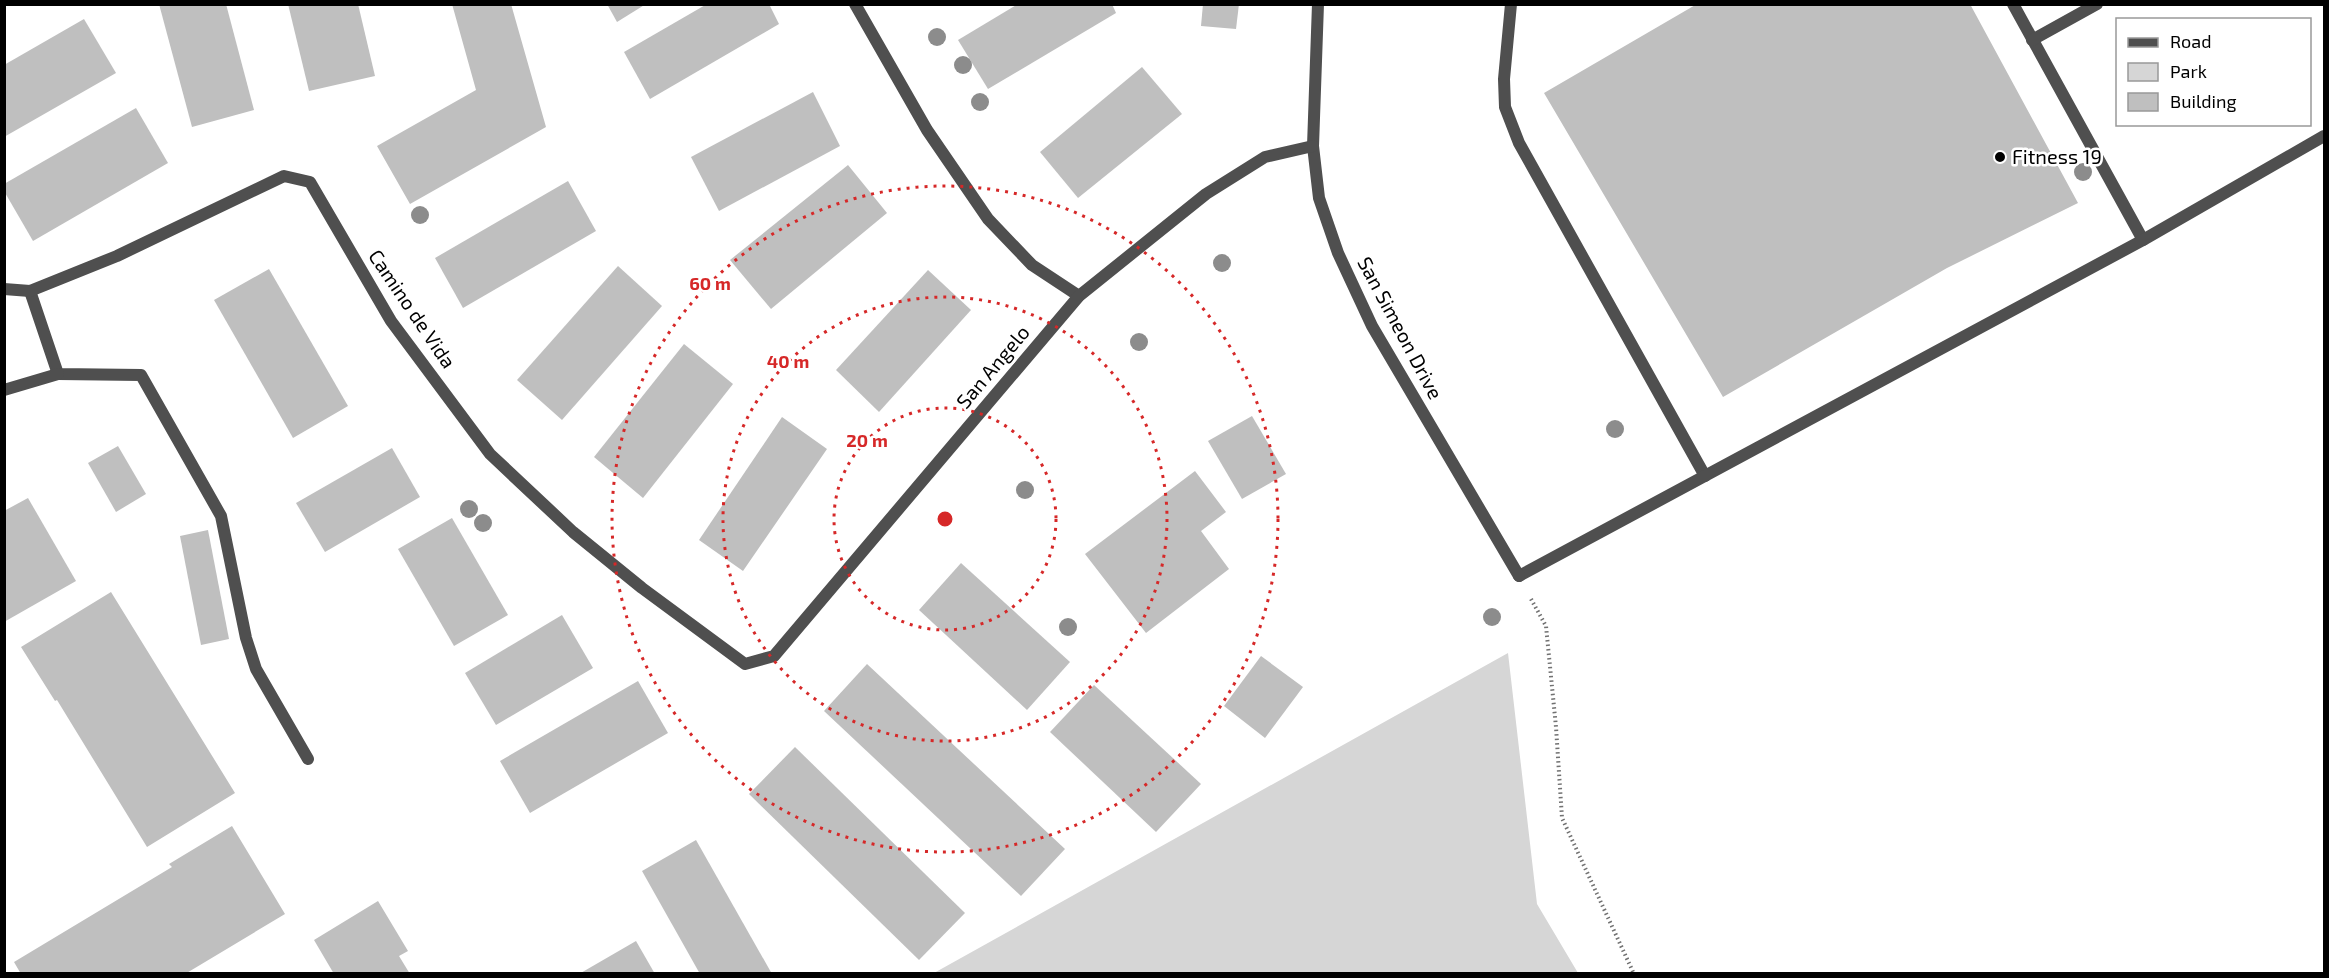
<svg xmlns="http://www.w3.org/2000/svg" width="2329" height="978" viewBox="0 0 2329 978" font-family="'Exo 2',sans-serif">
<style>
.green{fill:#d6d6d6}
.building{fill:#bfbfbf}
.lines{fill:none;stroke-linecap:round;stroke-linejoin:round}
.path{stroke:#717171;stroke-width:4;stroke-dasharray:1.5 3;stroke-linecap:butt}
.lane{stroke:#4f4f4f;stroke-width:12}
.street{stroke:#4f4f4f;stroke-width:12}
.tree{fill:#8c8c8c}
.ring{fill:none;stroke:#d62828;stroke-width:3;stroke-dasharray:3 6}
.poi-dot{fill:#000;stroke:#fff;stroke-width:2}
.labels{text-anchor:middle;stroke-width:5;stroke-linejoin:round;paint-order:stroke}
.poi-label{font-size:20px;fill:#000;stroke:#fff;text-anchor:start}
.street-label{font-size:20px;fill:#000;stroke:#fff}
.centre{fill:#d62828;stroke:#fff;stroke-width:3}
.ring-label{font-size:18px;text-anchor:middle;font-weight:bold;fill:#d62828;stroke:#fff;stroke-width:5;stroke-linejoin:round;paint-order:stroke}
</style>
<rect width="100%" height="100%" fill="#fff"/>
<path class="green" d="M 1508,653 L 1537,904 L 1578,973 L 934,973 Z"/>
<g class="building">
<path d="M 159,4 L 226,4 L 254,110 L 192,127 Z"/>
<path d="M 288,4 L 358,4 L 375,76 L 309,91 Z"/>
<path d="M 452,4 L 511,4 L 546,127 L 410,204 L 377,146 L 476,90 Z"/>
<path d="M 607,4 L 646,4 L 617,22 Z"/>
<path d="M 707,4 L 769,4 L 779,24 L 650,99 L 624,52 Z"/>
<path d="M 1018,4 L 1112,4 L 1116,13 L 988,89 L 958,40 Z"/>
<path d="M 1203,4 L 1239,4 L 1236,29 L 1201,26 Z"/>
<path d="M 1697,4 L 1970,4 L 2078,203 L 1947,268 L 1723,397 L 1544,93 Z"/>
<path d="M 84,19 L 116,73 L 4,137 L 4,65 Z"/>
<path d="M 1142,67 L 1182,114 L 1078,198 L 1040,152 Z"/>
<path d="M 813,92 L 840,146 L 719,211 L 691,157 Z"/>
<path d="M 136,108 L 168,163 L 33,241 L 4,191 L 4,184 Z"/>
<path d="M 848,165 L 887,213 L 771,309 L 730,260 Z"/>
<path d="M 568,181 L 596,231 L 463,308 L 435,258 Z"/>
<path d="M 618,266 L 662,306 L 562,420 L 517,380 Z"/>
<path d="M 269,269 L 348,406 L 293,438 L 214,300 Z"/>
<path d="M 928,270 L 971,310 L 879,412 L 836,370 Z"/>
<path d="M 684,344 L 733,384 L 643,498 L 594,457 Z"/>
<path d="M 1252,416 L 1286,474 L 1242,499 L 1208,441 Z"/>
<path d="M 782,417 L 827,449 L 743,571 L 699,540 Z"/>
<path d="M 118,446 L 146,494 L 116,512 L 88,463 Z"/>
<path d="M 392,448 L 420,497 L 325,552 L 296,503 Z"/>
<path d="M 1195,471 L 1226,512 L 1201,531 L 1229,569 L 1146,633 L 1085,554 Z"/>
<path d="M 28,498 L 76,581 L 4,622 L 4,511 Z"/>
<path d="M 452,518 L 508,615 L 454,646 L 398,549 Z"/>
<path d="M 208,530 L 229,639 L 201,645 L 180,536 Z"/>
<path d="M 961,563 L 1070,662 L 1027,710 L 919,610 Z"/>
<path d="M 111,592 L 235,793 L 147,847 L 57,700 L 55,701 L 21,647 Z"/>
<path d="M 562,615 L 593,668 L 496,725 L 465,673 Z"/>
<path d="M 1261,656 L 1303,687 L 1265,738 L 1224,706 Z"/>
<path d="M 867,664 L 1065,849 L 1021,896 L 824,711 Z"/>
<path d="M 638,681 L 668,733 L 530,813 L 500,761 Z"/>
<path d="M 1094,685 L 1201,784 L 1156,832 L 1050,732 Z"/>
<path d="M 795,747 L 965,913 L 919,960 L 749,794 Z"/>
<path d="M 232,826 L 285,914 L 185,974 L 21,974 L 14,962 L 172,867 L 169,864 Z"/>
<path d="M 696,840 L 772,974 L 700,974 L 642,871 Z"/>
<path d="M 378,901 L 408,951 L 399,956 L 410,974 L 334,974 L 314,940 Z"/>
<path d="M 636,941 L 655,974 L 579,974 Z"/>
</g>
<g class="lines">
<path class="path" d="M 1531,599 L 1546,626 L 1556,727 L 1562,818 L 1634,974"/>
<g class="lane">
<path d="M 1511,4 L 1504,79 L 1505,107 L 1519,143 L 1705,476"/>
<path d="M 2013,4 L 2143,240"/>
<path d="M 2032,40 L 2097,4"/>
<path d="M 30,291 L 58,374 L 141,375 L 221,516 L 246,638 L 256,669 L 308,759"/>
<path d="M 4,390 L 58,374"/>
<path d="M 1519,576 L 2143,240 L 2324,136"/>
</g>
<g class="street">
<path d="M 855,4 L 927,130 L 988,219 L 1032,265 L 1079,296"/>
<path d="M 1318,4 L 1313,146 L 1319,198 L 1338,253 L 1372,326 L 1519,576"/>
<path d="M 4,289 L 30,291 L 117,256 L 284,176 L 310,182 L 391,321 L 490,454 L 573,532 L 642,588 L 745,664 L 774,656 L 1079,296 L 1206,194 L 1265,157 L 1313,146"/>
</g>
</g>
<g class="tree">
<circle cx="937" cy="37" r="9"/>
<circle cx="963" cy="65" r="9"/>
<circle cx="980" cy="102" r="9"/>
<circle cx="2083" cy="172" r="9"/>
<circle cx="420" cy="215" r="9"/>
<circle cx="1222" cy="263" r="9"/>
<circle cx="1139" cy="342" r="9"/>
<circle cx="1615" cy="429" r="9"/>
<circle cx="1025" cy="490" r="9"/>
<circle cx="469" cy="509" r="9"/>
<circle cx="483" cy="523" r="9"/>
<circle cx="1492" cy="617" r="9"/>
<circle cx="1068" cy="627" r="9"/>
</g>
<g class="ring">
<circle cx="945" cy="519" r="111"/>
<circle cx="945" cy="519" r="222"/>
<circle cx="945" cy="519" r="333"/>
</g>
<circle class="poi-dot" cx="2000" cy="157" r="6"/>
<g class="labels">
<g class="poi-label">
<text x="2012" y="164">Fitness 19</text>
</g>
<g class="street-label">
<text transform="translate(412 309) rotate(56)" y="7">Camino de Vida</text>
<text transform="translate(1400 328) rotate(62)" y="7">San Simeon Drive</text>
<text transform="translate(993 367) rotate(-50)" y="7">San Angelo</text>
</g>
</g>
<circle cx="945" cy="519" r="9" class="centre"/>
<g class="ring-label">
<text x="710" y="290">60 m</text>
<text x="788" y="368">40 m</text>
<text x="867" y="447">20 m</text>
</g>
<rect width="2329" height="978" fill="none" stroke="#000000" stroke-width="12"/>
<rect x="2116" y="18" width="195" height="108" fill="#ffffff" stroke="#999999" stroke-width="1.5"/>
<rect x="2128" y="38" width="30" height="9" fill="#4f4f4f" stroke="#999999" stroke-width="1.5"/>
<text x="2170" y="48" font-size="18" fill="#000000">Road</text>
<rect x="2128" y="63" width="30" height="18" fill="#d6d6d6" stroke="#999999" stroke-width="1.5"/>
<text x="2170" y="78" font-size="18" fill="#000000">Park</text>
<rect x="2128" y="93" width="30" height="18" fill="#bfbfbf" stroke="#999999" stroke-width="1.5"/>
<text x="2170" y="108" font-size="18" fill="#000000">Building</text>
</svg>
